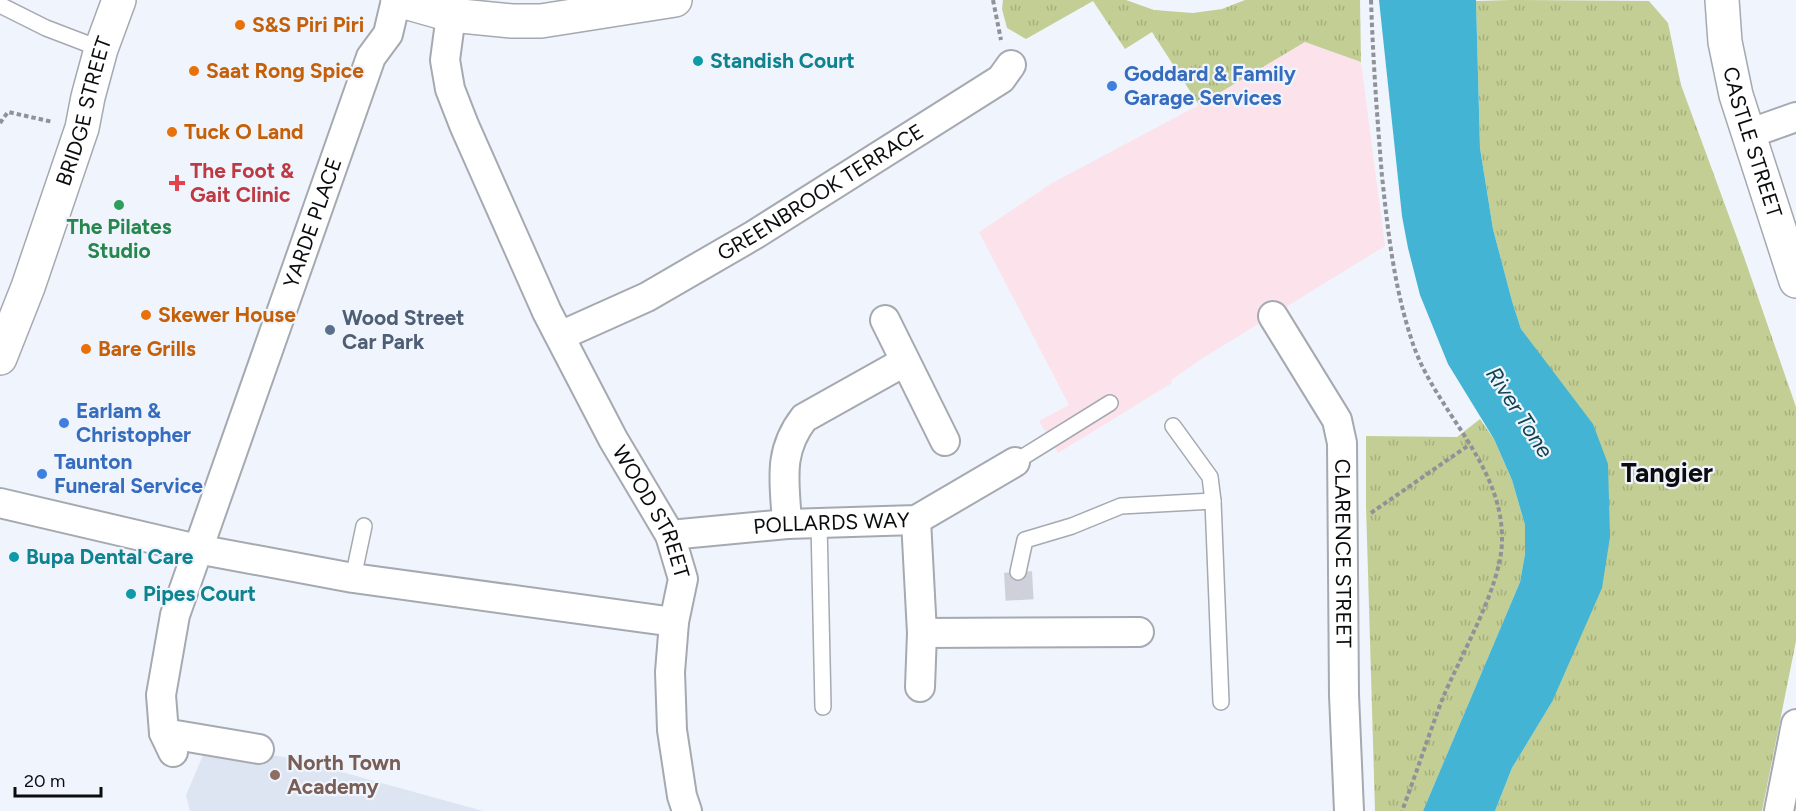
<svg xmlns="http://www.w3.org/2000/svg" width="1796" height="811" viewBox="0 0 1796 811" font-family="Figtree,sans-serif">
<style>
.commercial{fill:#fce3eb}
.built{fill:#dde5f2}
.grass{fill:url(#grass-tufts)}
.water{fill:#43b4d3}
.lines{fill:none;stroke-linecap:round;stroke-linejoin:round}
.street-tunnel{stroke:#ced1d9;stroke-width:28;stroke-dasharray:28 14;stroke-linecap:butt}
.lane-casing{stroke:#a5a9b0;stroke-width:18}
.street-casing{stroke:#a5a9b0;stroke-width:32}
.primary-casing{stroke:#a5a9b0;stroke-width:36}
.path{stroke:#8f9298;stroke-width:4;stroke-dasharray:4.5 3;stroke-linecap:butt}
.lane{stroke:#fff;stroke-width:15}
.street{stroke:#fff;stroke-width:28}
.primary{stroke:#fff;stroke-width:33}
.food-dot{fill:#e8710a;stroke:#f0f4fd;stroke-width:2}
.culture-dot{fill:#0f9aa8;stroke:#f0f4fd;stroke-width:2}
.shop-dot{fill:#3f7fe0;stroke:#f0f4fd;stroke-width:2}
.health-dot{fill:#e0444e;stroke:#f0f4fd;stroke-width:2}
.leisure-dot{fill:#2e9e5b;stroke:#f0f4fd;stroke-width:2}
.service-dot{fill:#5c6f8a;stroke:#f0f4fd;stroke-width:2}
.education-dot{fill:#8d6e63;stroke:#f0f4fd;stroke-width:2}
.labels{text-anchor:middle;stroke-width:4.5;stroke-linejoin:round;paint-order:stroke}
.food-label{font-size:21px;font-weight:bold;fill:#c56008;stroke:#f0f4fd;text-anchor:start}
.culture-label{font-size:21px;font-weight:bold;fill:#0d838f;stroke:#f0f4fd;text-anchor:start}
.shop-label{font-size:21px;font-weight:bold;fill:#366cbe;stroke:#f0f4fd;text-anchor:start}
.street-label{font-size:21px;fill:#0a0c0e;stroke:#f0f4fd}
.health-label{font-size:21px;font-weight:bold;fill:#be3a42;stroke:#f0f4fd;text-anchor:start}
.leisure-label{font-size:21px;font-weight:bold;fill:#27864d;stroke:#f0f4fd}
.service-label{font-size:21px;font-weight:bold;fill:#4e5e75;stroke:#f0f4fd;text-anchor:start}
.education-label{font-size:21px;font-weight:bold;fill:#785e54;stroke:#f0f4fd;text-anchor:start}
.water-label{font-size:22px;font-style:italic;fill:#114350;stroke:#f0f4fd}
.district-label{font-size:27px;font-weight:bold;fill:#0a0c0e;stroke:#f0f4fd}
</style>
<defs>
<pattern id="grass-tufts" width="24" height="20" patternUnits="userSpaceOnUse" patternTransform="scale(1.5)"><rect width="24" height="20" fill="#c3ce94"/><path d="M3 7l-1-3M5 7V3M7 7l1-3M15 17l-1-3M17 17v-4M19 17l1-3" fill="none" stroke="#a6b07e"/></pattern>
</defs>
<rect width="100%" height="100%" fill="#f0f4fd"/>
<path class="commercial" d="M 1305,42 L 1361,62 L 1385,246 L 1203,358 L 1171,380 L 1172,383 L 1058,453 L 1039,421 L 1069,405 L 979,232 L 1052,183 L 1199,105 Z"/>
<path class="built" d="M 207,746 L 291,758 L 483,811 L 190,811 L 186,795 Z"/>
<g class="grass">
<path d="M 1003,0 L 1126,0 L 1154,10 L 1193,13 L 1222,9 L 1245,0 L 1360,0 L 1361,62 L 1305,42 L 1199,105 L 1152,32 L 1125,49 L 1093,1 L 1026,39 L 1007,28 L 1002,9 Z"/>
<path d="M 1511,0 L 1649,1 L 1668,23 L 1681,85 L 1743,254 L 1796,407 L 1796,641 L 1762,811 L 1495,811 L 1512,768 L 1552,702 L 1550,370 L 1521,329 L 1512,301 L 1493,229 L 1480,148 L 1476,1 Z"/>
<path d="M 1480,419 L 1494,439 L 1512,480 L 1525,525 L 1525,554 L 1520,582 L 1423,811 L 1375,811 L 1366,505 L 1366,436 L 1457,437 Z"/>
</g>
<path class="water" d="M 1379,0 L 1476,0 L 1480,148 L 1493,229 L 1512,301 L 1521,329 L 1593,424 L 1608,464 L 1610,537 L 1602,588 L 1552,702 L 1512,768 L 1495,811 L 1423,811 L 1520,582 L 1525,554 L 1525,525 L 1512,480 L 1494,439 L 1448,364 L 1420,295 L 1408,248 L 1402,216 Z"/>
<g class="lines">
<path class="street-tunnel" d="M 1018,572 L 1020,607"/>
<defs>
<g id="lane">
<path d="M 0,5 L 46,28 L 101,49"/>
<path d="M 1173,426 L 1210,477 L 1213,501 L 1221,702"/>
<path d="M 1015,462 L 1110,403"/>
<path d="M 819,523 L 823,707"/>
<path d="M 1018,572 L 1025,540 L 1072,526 L 1121,506 L 1213,501"/>
<path d="M 353,578 L 364,526"/>
</g>
<g id="street">
<path id="s1" d="M 451,15 L 445,60 L 450,89 L 464,125 L 547,312 L 613,439 L 670,535 L 683,579 L 674,622 L 670,672 L 672,730 L 682,796 L 687,811"/>
<path d="M 1748,134 L 1796,117"/>
<path id="s2" d="M 1273,316 L 1337,420 L 1342,443 L 1344,695 L 1349,811"/>
<path d="M 885,320 L 945,441"/>
<path id="s3" d="M 560,336 L 647,297 L 754,235 L 1001,79 L 1011,65"/>
<path d="M 0,503 L 197,549 L 353,578 L 674,622"/>
<path d="M 916,520 L 922,633 L 920,687"/>
<path d="M 787,524 C 785,483 777,453 804,418 L 904,362"/>
<path id="s4" d="M 670,535 L 787,524 L 916,520 L 1015,462"/>
<path d="M 922,633 L 1139,632"/>
<path d="M 164,733 L 259,749"/>
<path id="s5" d="M 173,752 L 164,733 L 161,695 L 175,615 L 371,57 L 388,34 L 396,0"/>
<path d="M 1779,811 L 1796,724"/>
</g>
<g id="primary">
<path d="M 398,0 L 451,15 L 512,21 L 541,21 L 675,0"/>
<path id="s6" d="M 1722,0 L 1725,42 L 1736,95 L 1796,281"/>
<path id="s7" d="M 0,358 L 28,287 L 82,128 L 88,97 L 101,49 L 119,0"/>
</g>
</defs>
<use href="#lane" class="lane-casing"/>
<use href="#street" class="street-casing"/>
<use href="#primary" class="primary-casing"/>
<g class="path">
<path d="M 993,0 L 1001,40"/>
<path d="M 1371,0 C 1373,59 1377,117 1382,176 C 1388,232 1394,287 1412,341 C 1434,410 1503,463 1502,540 C 1502,586 1460,656 1442,700 C 1428,737 1416,774 1402,811"/>
<path d="M 0,123 L 8,112 L 53,122"/>
<path d="M 1371,513 L 1469,445"/>
</g>
<use href="#lane" class="lane"/>
<use href="#street" class="street"/>
<use href="#primary" class="primary"/>
</g>
<g class="food-dot">
<circle cx="240" cy="25" r="6"/>
<circle cx="194" cy="71" r="6"/>
<circle cx="172" cy="132" r="6"/>
<circle cx="146" cy="315" r="6"/>
<circle cx="86" cy="349" r="6"/>
</g>
<g class="culture-dot">
<circle cx="698" cy="61" r="6"/>
<circle cx="14" cy="557" r="6"/>
<circle cx="131" cy="594" r="6"/>
</g>
<g class="shop-dot">
<circle cx="1112" cy="86" r="6"/>
<circle cx="64" cy="423" r="6"/>
<circle cx="42" cy="474" r="6"/>
</g>
<path class="health-dot" d="M174 174h6v6h6v6h-6v6h-6v-6h-6v-6h6z"/>
<circle class="leisure-dot" cx="119" cy="205" r="6"/>
<circle class="service-dot" cx="330" cy="330" r="6"/>
<circle class="education-dot" cx="275" cy="775" r="6"/>
<g class="labels">
<g class="food-label">
<text x="252" y="32">S&amp;S Piri Piri</text>
<text x="206" y="78">Saat Rong Spice</text>
<text x="184" y="139">Tuck O Land</text>
<text x="158" y="322">Skewer House</text>
<text x="98" y="356">Bare Grills</text>
</g>
<g class="culture-label">
<text x="710" y="68">Standish Court</text>
<text x="26" y="564">Bupa Dental Care</text>
<text x="143" y="601">Pipes Court</text>
</g>
<g class="shop-label">
<text x="1124" y="81">Goddard &amp; Family<tspan x="1124" dy="24">Garage Services</tspan></text>
<text x="76" y="418">Earlam &amp;<tspan x="76" dy="24">Christopher</tspan></text>
<text x="54" y="469">Taunton<tspan x="54" dy="24">Funeral Service</tspan></text>
</g>
<g class="street-label">
<text dy="7" stroke="none"><textPath href="#s7" startOffset="261">BRIDGE STREET</textPath></text>
<text dy="7" stroke="none"><textPath href="#s6" startOffset="146">CASTLE STREET</textPath></text>
<text dy="7" stroke="none"><textPath href="#s3" startOffset="298">GREENBROOK TERRACE</textPath></text>
<text dy="7" stroke="none"><textPath href="#s5" startOffset="556">YARDE PLACE</textPath></text>
<text dy="7" stroke="none"><textPath href="#s1" startOffset="544">WOOD STREET</textPath></text>
<text dy="7" stroke="none"><textPath href="#s4" startOffset="162">POLLARDS WAY</textPath></text>
<text dy="7" stroke="none"><textPath href="#s2" startOffset="256">CLARENCE STREET</textPath></text>
</g>
<g class="health-label">
<text x="190" y="178">The Foot &amp;<tspan x="190" dy="24">Gait Clinic</tspan></text>
</g>
<g class="leisure-label">
<text x="119" y="234">The Pilates<tspan x="119" dy="24">Studio</tspan></text>
</g>
<g class="service-label">
<text x="342" y="325">Wood Street<tspan x="342" dy="24">Car Park</tspan></text>
</g>
<g class="education-label">
<text x="287" y="770">North Town<tspan x="287" dy="24">Academy</tspan></text>
</g>
<g class="water-label">
<text transform="translate(1520 412) rotate(57)" y="8">River Tone</text>
</g>
<g class="district-label">
<text x="1667" y="482">Tangier</text>
</g>
</g>
<path d="M15 787v9h86v-9" fill="none" stroke="#0a0c0e" stroke-width="3"/>
<text x="24" y="787" font-size="18" fill="#0a0c0e" stroke="#f0f4fd" stroke-width="4.5" paint-order="stroke">20 m</text>
</svg>
